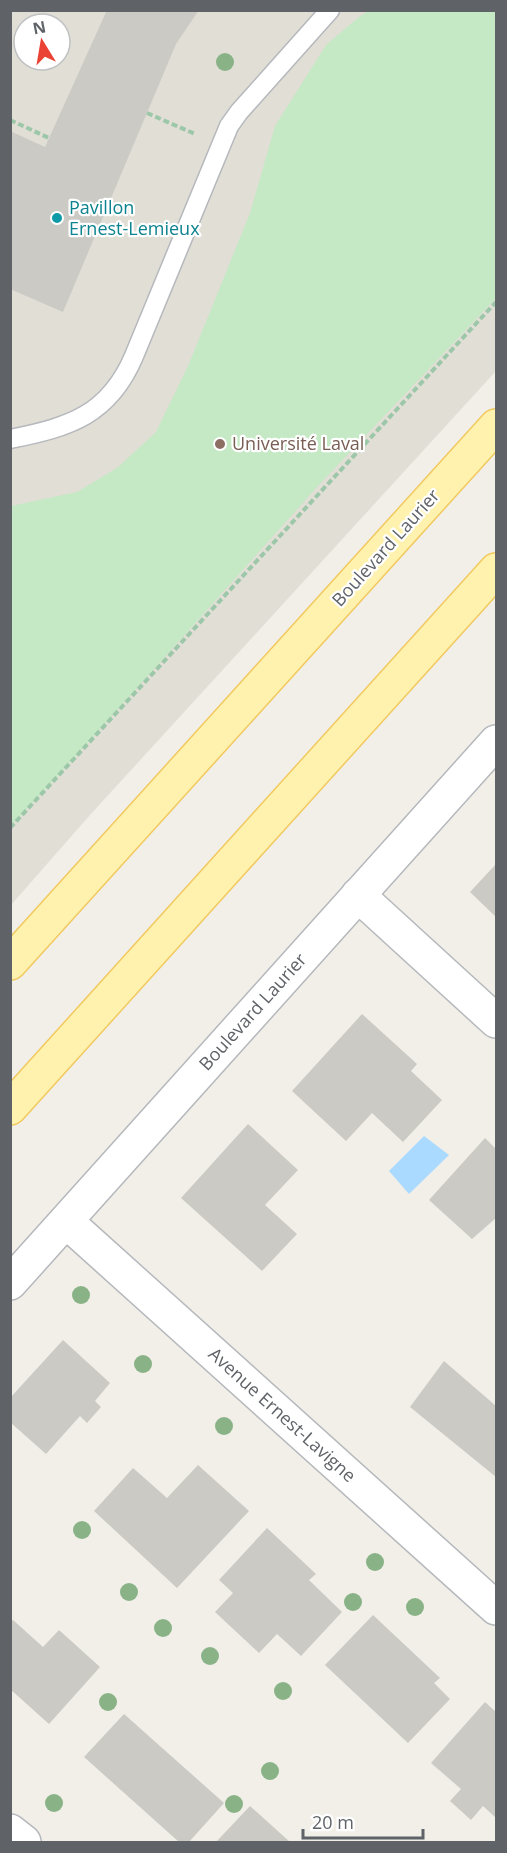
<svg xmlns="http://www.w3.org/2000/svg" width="507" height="1853" viewBox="0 0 507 1853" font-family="'Open Sans',sans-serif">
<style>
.education{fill:#e1ded6;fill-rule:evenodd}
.green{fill:#c5e8c5}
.water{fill:#aadaff}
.building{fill:#cccac5}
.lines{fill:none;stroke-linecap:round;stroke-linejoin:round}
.lane-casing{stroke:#b5b8bc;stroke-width:21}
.street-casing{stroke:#b5b8bc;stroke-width:36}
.primary-casing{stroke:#f2c960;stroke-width:36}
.path{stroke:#9cc7a9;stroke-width:4;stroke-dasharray:6 3;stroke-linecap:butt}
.lane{stroke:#fff;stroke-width:18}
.street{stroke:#fff;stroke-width:33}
.primary{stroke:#fff2af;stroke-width:33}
.tree{fill:#89b387}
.culture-dot{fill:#0f9aa8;stroke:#fff;stroke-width:2}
.education-dot{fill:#8d6e63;stroke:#fff;stroke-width:2}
.labels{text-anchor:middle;stroke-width:4.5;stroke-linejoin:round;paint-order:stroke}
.culture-label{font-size:18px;fill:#0d838f;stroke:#fff;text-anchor:start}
.education-label{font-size:18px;fill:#785e54;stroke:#fff;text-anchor:start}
.street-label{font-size:18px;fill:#5f6368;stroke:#fff}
</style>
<rect width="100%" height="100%" fill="#f1efe8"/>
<path class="education" d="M 11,11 L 496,11 L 496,371 L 90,815 L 11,905 ZM 24,24 L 60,24 L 60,60 L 24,60 Z"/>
<path class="green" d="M 370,10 L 496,11 L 496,298 L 318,486 L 60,774 L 11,826 L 11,506 L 77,492 L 117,468 L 156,432 L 188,366 L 250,213 L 275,126 L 326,45 L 359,17 Z"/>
<path class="water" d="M 424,1136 L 449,1155 L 409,1194 L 389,1171 Z"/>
<g class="building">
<path d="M 107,10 L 199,10 L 176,44 L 63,312 L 10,289 L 10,131 L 45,147 Z"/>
<path d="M 496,864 L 496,917 L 470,892 Z"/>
<path d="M 362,1014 L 417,1064 L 411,1071 L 442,1100 L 403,1142 L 372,1113 L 346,1141 L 292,1091 Z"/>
<path d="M 248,1124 L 298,1170 L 265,1205 L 297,1234 L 262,1271 L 181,1198 Z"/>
<path d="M 485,1138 L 496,1149 L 496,1218 L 472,1239 L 429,1200 Z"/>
<path d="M 63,1340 L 110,1383 L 95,1401 L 101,1407 L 87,1423 L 80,1416 L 46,1454 L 10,1422 L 10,1398 Z"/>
<path d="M 444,1361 L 496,1406 L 496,1477 L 410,1407 Z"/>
<path d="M 198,1465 L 249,1511 L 177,1588 L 94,1511 L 133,1468 L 167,1498 Z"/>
<path d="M 267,1528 L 316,1574 L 309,1580 L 342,1612 L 301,1656 L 277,1634 L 259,1653 L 215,1612 L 233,1593 L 219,1580 Z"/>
<path d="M 373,1615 L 440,1678 L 434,1683 L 450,1699 L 408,1743 L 325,1665 Z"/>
<path d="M 13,1620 L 43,1647 L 59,1630 L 100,1667 L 49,1724 L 10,1689 L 10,1623 Z"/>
<path d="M 485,1702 L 496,1712 L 496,1818 L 483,1806 L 471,1820 L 450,1801 L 461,1789 L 431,1763 Z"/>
<path d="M 124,1714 L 224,1803 L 189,1842 L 179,1842 L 84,1757 Z"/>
<path d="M 250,1806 L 290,1842 L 216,1842 Z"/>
</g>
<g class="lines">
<defs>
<path id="lane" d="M 10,439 C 70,427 109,415 134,356 L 229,126 L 239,112 L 330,10"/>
<g id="street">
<path d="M 358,895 L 496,1021"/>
<path d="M 67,1222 L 496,1608"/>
<path d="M 10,1283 L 496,742"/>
<path d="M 10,1831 L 24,1842"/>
</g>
<g id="primary">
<path d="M 10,963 L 496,426"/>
<path d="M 10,1108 L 496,570"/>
</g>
</defs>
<use href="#lane" class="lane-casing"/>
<use href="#street" class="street-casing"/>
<use href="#primary" class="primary-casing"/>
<g class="path">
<path d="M 147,113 L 195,134"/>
<path d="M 10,120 L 49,138"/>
<path d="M 10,828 L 496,302"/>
</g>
<use href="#lane" class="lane"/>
<use href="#street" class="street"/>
<use href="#primary" class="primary"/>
</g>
<g class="tree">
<circle cx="225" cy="62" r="9"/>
<circle cx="81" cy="1295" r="9"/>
<circle cx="143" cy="1364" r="9"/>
<circle cx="224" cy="1426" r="9"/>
<circle cx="82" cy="1530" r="9"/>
<circle cx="375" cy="1562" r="9"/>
<circle cx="129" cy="1592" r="9"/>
<circle cx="353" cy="1602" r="9"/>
<circle cx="415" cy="1607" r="9"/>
<circle cx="163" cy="1628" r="9"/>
<circle cx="210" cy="1656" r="9"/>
<circle cx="283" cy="1691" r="9"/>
<circle cx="108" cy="1702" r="9"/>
<circle cx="270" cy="1771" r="9"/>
<circle cx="54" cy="1803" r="9"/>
<circle cx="234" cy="1804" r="9"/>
</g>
<circle class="culture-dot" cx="57" cy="218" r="6"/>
<circle class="education-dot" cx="220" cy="444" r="6"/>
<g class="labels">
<g class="culture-label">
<text x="69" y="214">Pavillon<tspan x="69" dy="21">Ernest-Lemieux</tspan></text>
</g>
<g class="education-label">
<text x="232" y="450">Université Laval</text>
</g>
<g class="street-label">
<text transform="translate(386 548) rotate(-48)" y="6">Boulevard Laurier</text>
<text transform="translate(253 1012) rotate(-48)" y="6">Boulevard Laurier</text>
<text transform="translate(282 1415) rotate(42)" y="6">Avenue Ernest-Lavigne</text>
</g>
</g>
<rect width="507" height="1853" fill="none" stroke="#5f6368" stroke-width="24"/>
<g transform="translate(42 42) rotate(349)"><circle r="28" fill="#ffffff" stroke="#bfc1c3" stroke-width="1.5"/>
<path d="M0-4.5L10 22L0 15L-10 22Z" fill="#ea4335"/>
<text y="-9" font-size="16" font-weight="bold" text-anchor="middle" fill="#5f6368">N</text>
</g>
<path d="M303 1829v9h120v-9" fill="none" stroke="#5f6368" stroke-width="3"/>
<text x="312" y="1829" font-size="18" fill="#5f6368" stroke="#ffffff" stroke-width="4.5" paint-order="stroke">20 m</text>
</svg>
